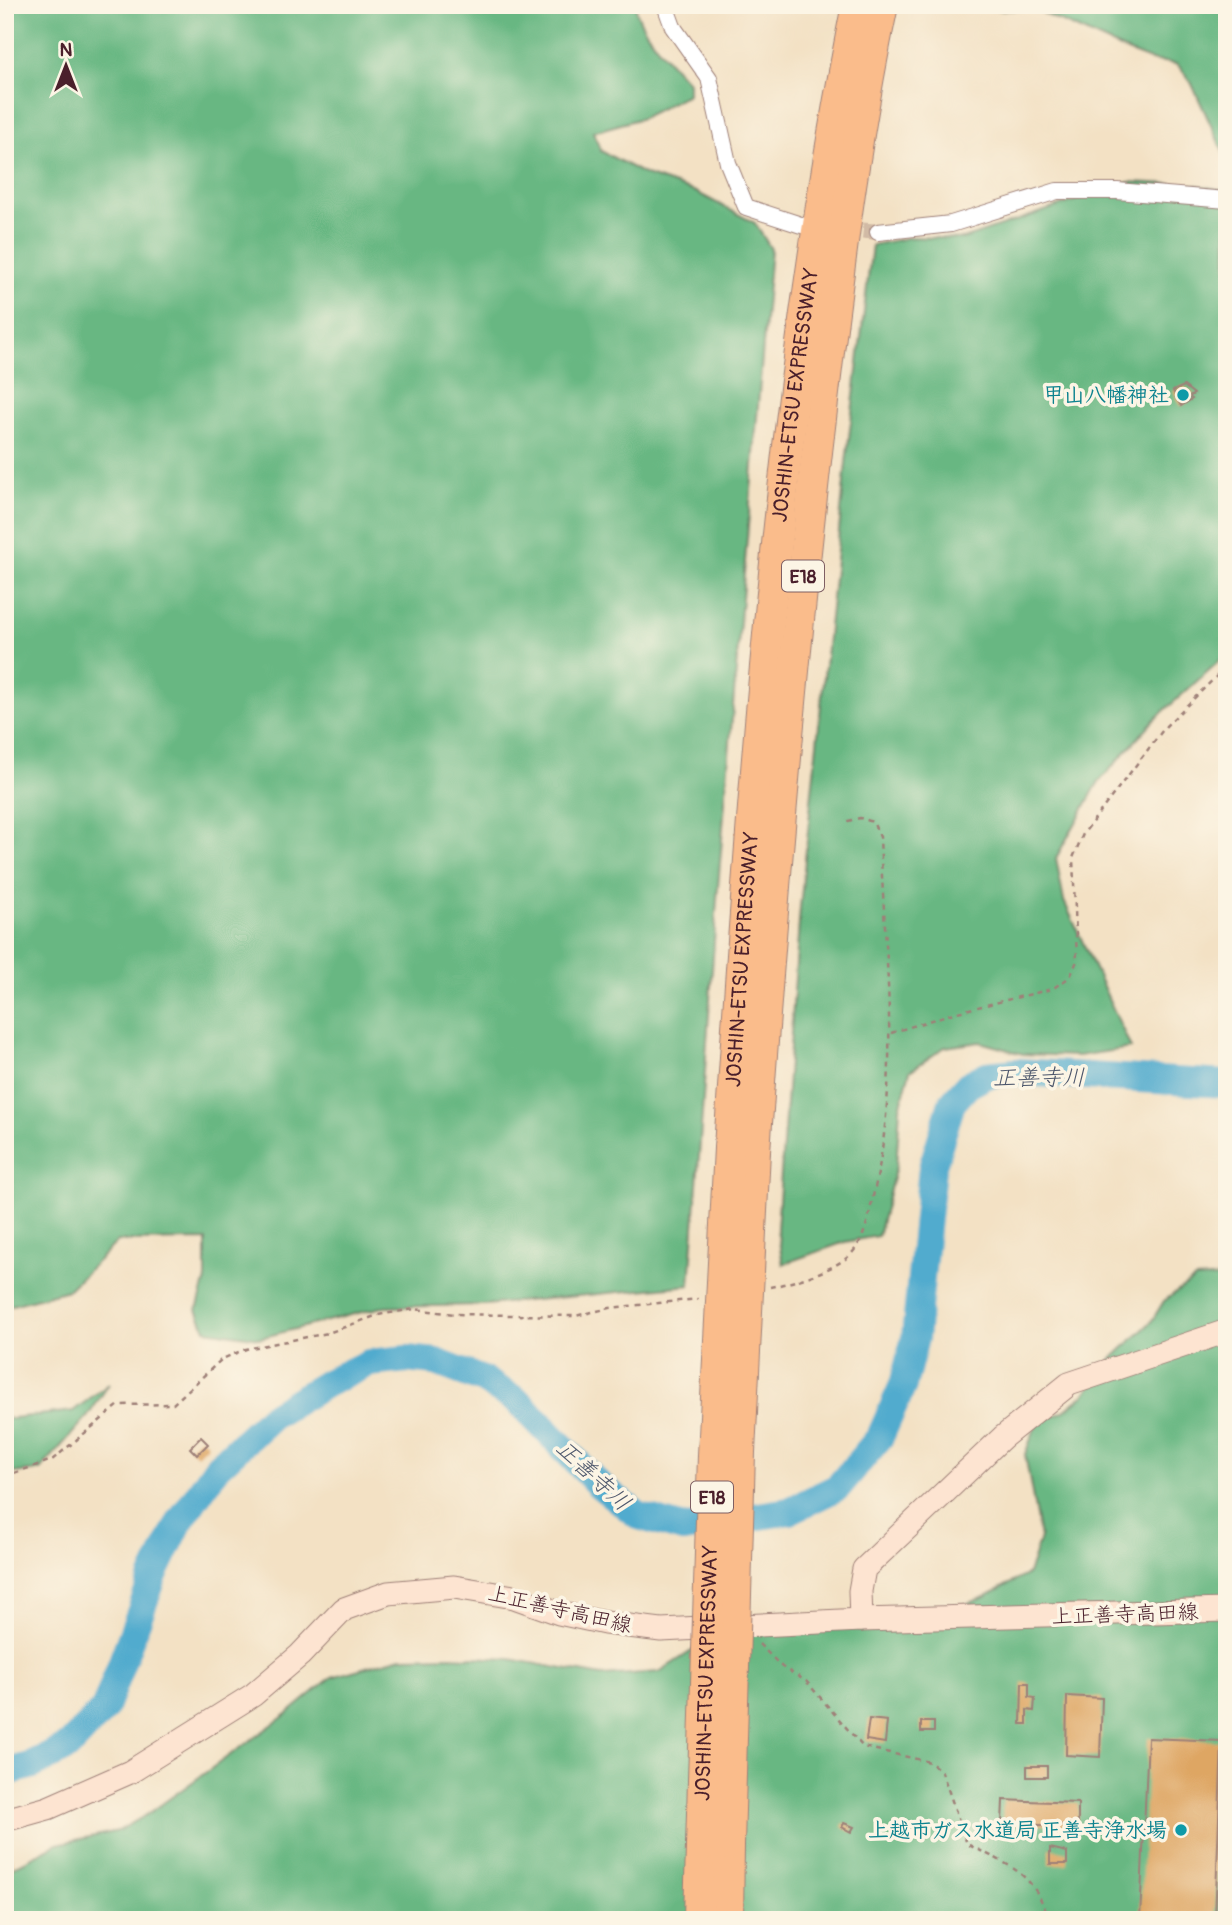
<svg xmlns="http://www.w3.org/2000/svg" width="1232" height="1925" viewBox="0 0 1232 1925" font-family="Pangolin,'Klee One',sans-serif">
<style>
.forest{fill:#68b782;stroke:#596b56;stroke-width:2}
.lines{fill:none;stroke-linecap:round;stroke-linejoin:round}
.river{stroke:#51abce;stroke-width:28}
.building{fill:#dea663}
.street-tunnel{stroke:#d1baa5;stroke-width:16;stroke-dasharray:16 8;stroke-linecap:butt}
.street-casing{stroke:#9e8078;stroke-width:18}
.secondary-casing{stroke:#9e8078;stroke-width:25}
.highway-casing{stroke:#9e8078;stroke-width:32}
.path{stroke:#9e8078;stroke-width:2.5;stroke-dasharray:5 5;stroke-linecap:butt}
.street{stroke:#fff;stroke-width:16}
.secondary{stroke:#fde4d1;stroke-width:23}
.highway{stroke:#fabc8b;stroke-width:30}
.highway-bridge-casing{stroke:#9e8078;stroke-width:32;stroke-linecap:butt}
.highway-bridge{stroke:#fabc8b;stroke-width:30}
.culture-dot{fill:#0f9aa8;stroke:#fcf5e5;stroke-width:2.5}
.labels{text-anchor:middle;stroke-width:7;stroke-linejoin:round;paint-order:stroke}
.shield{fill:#fcf5e5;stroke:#7f5f63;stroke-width:2}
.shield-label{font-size:19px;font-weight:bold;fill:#4a1f2b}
.street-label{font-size:21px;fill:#4a1f2b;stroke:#fcf5e5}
.culture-label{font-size:21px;font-weight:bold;fill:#0d838f;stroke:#fcf5e5;text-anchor:end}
.water-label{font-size:23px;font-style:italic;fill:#4d576c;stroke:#fcf5e5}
</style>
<rect width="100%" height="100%" fill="#fcf5e5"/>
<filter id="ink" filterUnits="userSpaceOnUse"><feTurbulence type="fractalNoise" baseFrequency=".0143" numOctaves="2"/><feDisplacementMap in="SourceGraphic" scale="14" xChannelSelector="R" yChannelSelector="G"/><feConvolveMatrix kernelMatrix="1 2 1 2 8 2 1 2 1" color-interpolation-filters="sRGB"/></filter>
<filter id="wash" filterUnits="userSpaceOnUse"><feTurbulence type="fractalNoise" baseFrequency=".00686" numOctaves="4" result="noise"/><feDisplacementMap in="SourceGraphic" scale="28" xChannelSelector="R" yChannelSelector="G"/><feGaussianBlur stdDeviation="1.57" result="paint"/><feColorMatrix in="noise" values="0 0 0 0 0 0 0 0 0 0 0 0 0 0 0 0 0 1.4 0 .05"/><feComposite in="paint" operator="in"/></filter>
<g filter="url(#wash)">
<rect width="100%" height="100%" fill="#f3e1c4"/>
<g class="forest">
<path d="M 5,5 L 636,5 C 635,26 673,66 688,82 L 688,94 L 642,118 L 593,132 L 601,151 L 646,175 L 696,192 L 755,223 L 771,249 L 717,899 L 690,1285 L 485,1305 L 382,1307 L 260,1338 L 206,1330 L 197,1310 L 206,1279 L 206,1240 L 118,1241 L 68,1290 L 5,1307 Z"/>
<path d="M 988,5 L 1227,5 L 1227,160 L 1191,82 L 1177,64 L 1150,60 L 1122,49 L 1034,9 L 1000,10 Z"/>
<path d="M 1129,182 L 1196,185 L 1227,191 L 1227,654 L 1154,720 L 1098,783 L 1056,858 L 1064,901 L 1131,1048 L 1078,1056 L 1023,1054 L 980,1042 L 945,1047 L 910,1071 L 900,1108 L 896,1166 L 878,1236 L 845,1242 L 783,1264 L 777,1229 L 800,908 L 846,463 L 872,245 L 911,237 L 963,239 Z"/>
<path d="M 1227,1277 L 1227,1920 L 5,1920 L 5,1871 L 57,1844 L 118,1831 L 148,1814 L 287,1714 L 332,1677 L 401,1657 L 450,1656 L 510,1659 L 602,1676 L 659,1672 L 712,1638 L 944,1612 L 985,1597 L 1028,1574 L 1040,1538 L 1025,1454 L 1037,1423 L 1064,1411 L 1084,1395 L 1114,1357 L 1151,1322 L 1164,1301 L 1195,1279 Z"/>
<path d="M 109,1384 L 88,1416 L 40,1470 L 5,1474 L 5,1419 L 73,1411 Z"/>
</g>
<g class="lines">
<path class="river" d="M 5,1773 L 33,1765 L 69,1746 L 105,1708 L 154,1575 L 180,1521 L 217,1467 L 272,1416 L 327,1383 L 369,1363 L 407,1359 L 436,1362 L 483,1380 L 519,1402 L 598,1484 L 639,1516 L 683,1529 L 789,1511 L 838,1487 L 880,1437 L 903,1385 L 915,1338 L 932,1168 L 952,1103 L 968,1085 L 987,1075 L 1016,1072 L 1227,1084"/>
</g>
<g id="blocks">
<g class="building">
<path d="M 1184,386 L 1194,394 L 1189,397 L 1192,399 L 1181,406 L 1173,391 Z"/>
<path d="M 201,1437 L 208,1444 L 197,1455 L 190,1448 Z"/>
<path d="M 1022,1683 L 1029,1683 L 1029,1697 L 1035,1698 L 1034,1711 L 1027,1710 L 1027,1724 L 1021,1724 Z"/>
<path d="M 1067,1696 L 1102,1698 L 1100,1757 L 1066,1755 Z"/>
<path d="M 869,1719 L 887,1721 L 885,1743 L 866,1740 Z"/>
<rect x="921" y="1722" width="13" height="10"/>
<path d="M 1148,1738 L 1222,1741 L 1215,1920 L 1140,1920 Z"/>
<rect x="1027" y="1766" width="20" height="11"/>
<path d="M 1003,1800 L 1078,1803 L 1078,1826 L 1002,1824 Z"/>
<path d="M 844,1823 L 854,1827 L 851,1832 L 842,1827 Z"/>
<path d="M 1050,1848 L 1067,1852 L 1067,1864 L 1050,1864 Z"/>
<path d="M 5,1858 L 13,1859 L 12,1872 L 5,1871 Z"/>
</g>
</g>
</g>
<g filter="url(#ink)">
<use href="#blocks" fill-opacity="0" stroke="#9e8078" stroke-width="2"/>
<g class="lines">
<path class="street-tunnel" d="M 839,228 L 878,232"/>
<defs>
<g id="street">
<path d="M 665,5 L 673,27 L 709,78 L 728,163 L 746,207 L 801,225"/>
<path d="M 878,232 L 951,224 L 1057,191 L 1117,191 L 1227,200"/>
</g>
<g id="secondary">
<path d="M 861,1620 L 860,1591 L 864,1569 L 1003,1437 L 1069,1384 L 1227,1331"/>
<path d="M 5,1820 L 48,1808 L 130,1772 L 253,1695 L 300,1655 L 344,1609 L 388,1593 L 454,1587 L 514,1597 L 559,1613 L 605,1623 L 661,1630 L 861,1620 L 1227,1610"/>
</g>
<g id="highway">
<path id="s1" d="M 729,1148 C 754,766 781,381 857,5"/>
<path d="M 755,1151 C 772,912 791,673 819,435 C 836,291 853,147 883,5"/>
<path d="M 699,1920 L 701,1846"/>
<path d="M 728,1920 L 729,1845"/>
</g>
</defs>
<use href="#street" class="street-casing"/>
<use href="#secondary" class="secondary-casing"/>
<use href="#highway" class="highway-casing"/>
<g class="path">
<path d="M 891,1033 L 953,1013 L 1052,989 L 1070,977 L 1077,961 L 1073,858 L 1083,834 L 1166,726 L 1227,666"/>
<path d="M 770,1287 C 792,1283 832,1271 849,1256 C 866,1240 869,1214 874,1192 C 901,1074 885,956 880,837 L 873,822 L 860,818 L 844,822"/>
<path d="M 5,1476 L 52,1460 L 119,1405 L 173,1404 L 222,1359 L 246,1349 L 328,1333 L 378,1315 L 414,1309 L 454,1314 L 575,1316 L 610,1308 L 698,1299"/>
<path d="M 759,1644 L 782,1667 L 806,1681 L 863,1747 L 930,1762 L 942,1772 L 967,1844 C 1010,1866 1033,1871 1049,1920"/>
</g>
<use href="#street" class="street"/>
<use href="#secondary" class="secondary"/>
<use href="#highway" class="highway"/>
<defs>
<g id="highway-bridge">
<path d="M 729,1845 L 740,1452 L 755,1151"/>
<path id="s2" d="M 701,1846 L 713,1455 L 729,1148"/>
</g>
</defs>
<use href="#highway-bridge" class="highway-bridge-casing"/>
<use href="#highway-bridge" class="highway-bridge"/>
</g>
</g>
<g class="culture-dot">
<circle cx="1183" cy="395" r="7"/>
<circle cx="1181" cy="1830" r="7"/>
</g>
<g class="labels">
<g class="shield">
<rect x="782" y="560.5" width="42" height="31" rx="5"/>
<rect x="691" y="1481.5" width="42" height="31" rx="5"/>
</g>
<g class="shield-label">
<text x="803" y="583">E18</text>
<text x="712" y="1504">E18</text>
</g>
<g class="street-label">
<text dy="7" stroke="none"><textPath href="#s1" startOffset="756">JOSHIN-ETSU EXPRESSWAY</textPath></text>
<text dy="7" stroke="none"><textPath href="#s1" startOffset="189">JOSHIN-ETSU EXPRESSWAY</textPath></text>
<text transform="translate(560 1609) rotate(13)" y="7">上正善寺高田線</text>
<text transform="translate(1125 1614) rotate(-2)" y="7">上正善寺高田線</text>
<text dy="7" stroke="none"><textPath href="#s2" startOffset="173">JOSHIN-ETSU EXPRESSWAY</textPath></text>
</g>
<g class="culture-label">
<text x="1169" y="402">甲山八幡神社</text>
<text x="1167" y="1837">上越市ガス水道局 正善寺浄水場</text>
</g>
<g class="water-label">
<text x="1039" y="1085">正善寺川</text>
<text transform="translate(594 1475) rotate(43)" y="8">正善寺川</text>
</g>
</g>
<rect width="1232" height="1925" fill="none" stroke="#fcf5e5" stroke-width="28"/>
<g transform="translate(66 66)" stroke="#fcf5e5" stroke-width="5" paint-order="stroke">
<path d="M0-5L12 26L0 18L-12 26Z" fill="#4a1f2b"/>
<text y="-10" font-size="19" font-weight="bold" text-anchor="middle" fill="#4a1f2b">N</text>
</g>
</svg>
